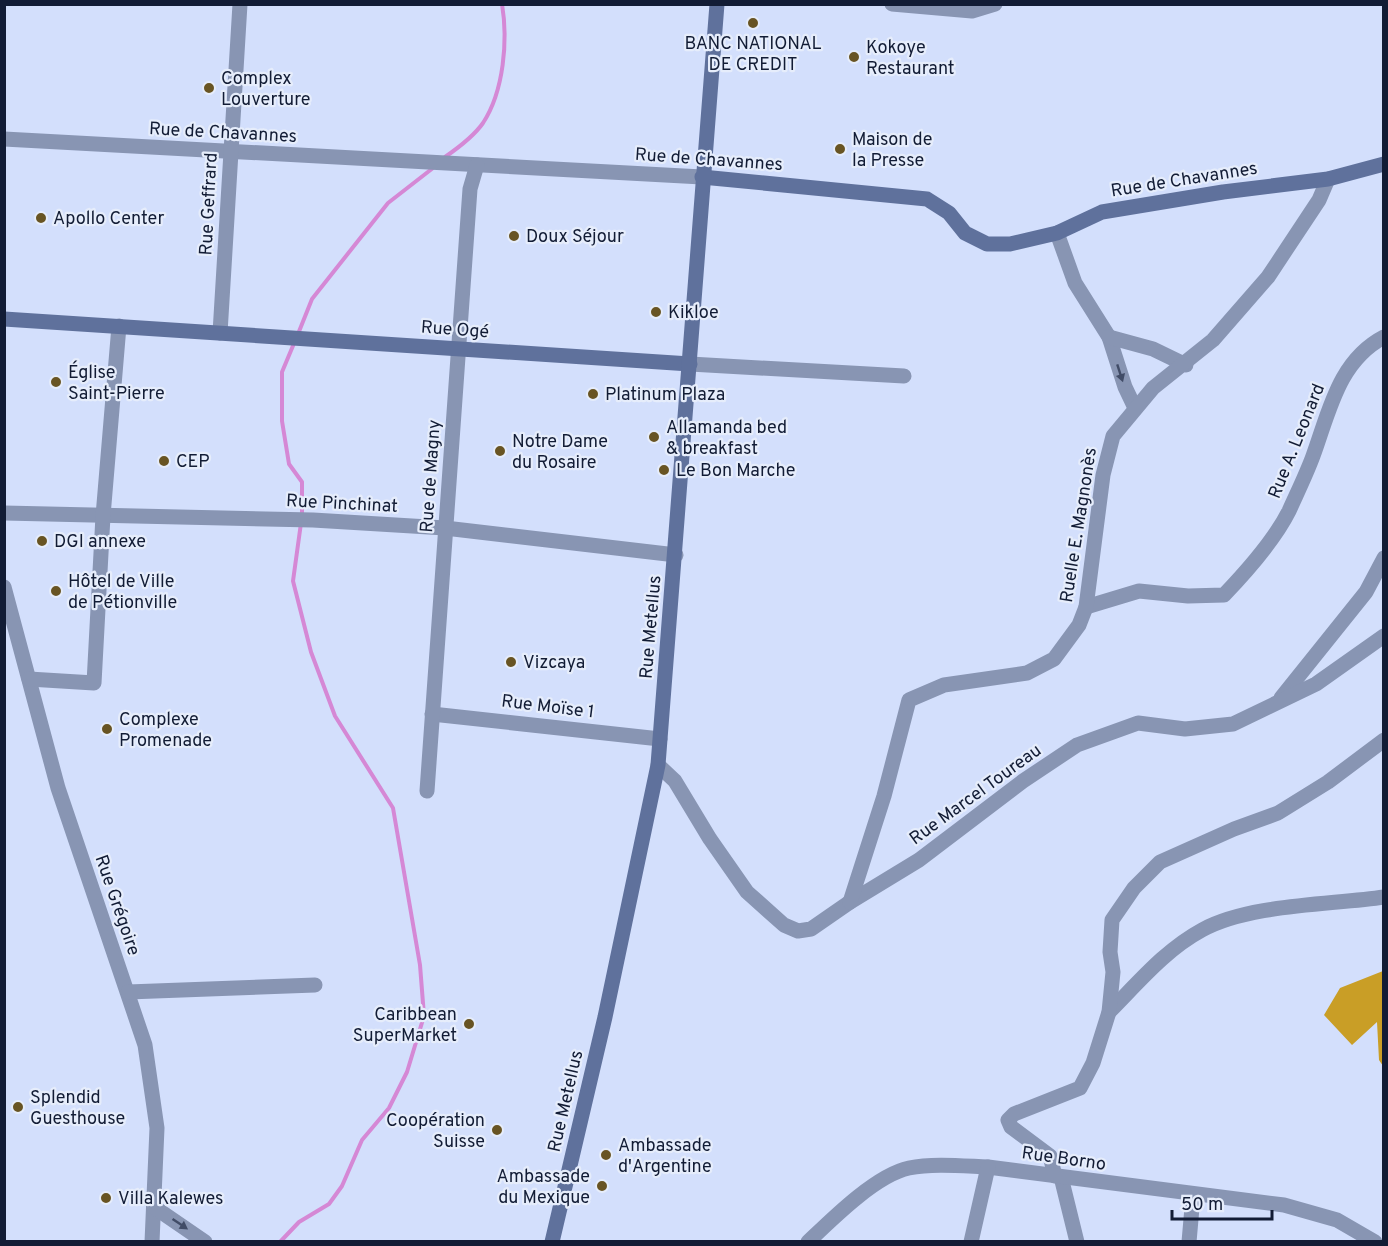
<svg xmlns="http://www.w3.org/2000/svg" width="1388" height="1246" viewBox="0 0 1388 1246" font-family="Overpass,sans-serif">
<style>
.forest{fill:#c99e26}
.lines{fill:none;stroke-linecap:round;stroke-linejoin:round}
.stream{stroke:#d588d5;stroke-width:4}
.street{stroke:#8895b3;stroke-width:15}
.secondary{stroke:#5f719c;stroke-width:15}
.oneway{fill:#414c67}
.poi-dot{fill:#685423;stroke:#e6edfb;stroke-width:2}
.labels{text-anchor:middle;stroke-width:4.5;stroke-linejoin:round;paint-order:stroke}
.poi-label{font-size:18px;fill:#121c35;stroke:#e6edfb;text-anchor:start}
.street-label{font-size:18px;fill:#121c35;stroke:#e6edfb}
</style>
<rect width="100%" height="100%" fill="#d3dffc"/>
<path class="forest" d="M 1383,971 L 1383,1066 L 1379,1060 L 1377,1022 L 1352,1045 L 1324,1015 L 1340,988 Z"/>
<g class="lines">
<g class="stream">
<path d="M 445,157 C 458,148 474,136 483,123 C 504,91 508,40 502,4"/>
<path d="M 298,334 L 312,299 L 388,203 L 433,168"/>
<path d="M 295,341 L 282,372 L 282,421 L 289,464 L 302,482 L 302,516"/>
<path d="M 280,1242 L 299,1222 L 329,1204 L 342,1186 L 362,1140 L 389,1108 L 407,1072 L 424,1016 L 420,965 L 393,808 L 335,716 L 311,652 L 293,581 L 301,523"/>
</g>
<g class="street">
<path d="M 892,4 L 972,11 L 995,4"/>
<path d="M 4,139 L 702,177"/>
<path d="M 1057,233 L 1075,283 L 1109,337 L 1125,387 L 1135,408"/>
<path d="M 220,333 L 240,4"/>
<path d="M 1109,337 L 1153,349 L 1186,365"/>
<path d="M 690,364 L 904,376"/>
<path d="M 4,513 L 313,520 L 445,528 L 676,555"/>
<path d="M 4,587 L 58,788 L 145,1045 L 157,1128 L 152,1242"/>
<path d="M 1086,607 L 1139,591 L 1188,596 L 1224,595 C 1247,571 1274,541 1289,511 C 1297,493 1306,475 1313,456 C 1329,413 1338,361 1384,337"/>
<path d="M 29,679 L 94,683 L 103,516 L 119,326"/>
<path d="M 1281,698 L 1366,592 L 1384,558"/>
<path d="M 432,714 L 660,739"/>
<path d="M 658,765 L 675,781 L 710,839 L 747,892 L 784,925 L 798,931 L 811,929 L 850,902 L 919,860 L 1023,781 L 1077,745 L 1138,723 L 1185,729 L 1233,724 L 1316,684 L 1384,636"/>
<path d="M 427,791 L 470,189 L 477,165"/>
<path d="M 850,902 L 884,796 L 909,700 L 944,685 L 1027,673 L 1054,659 L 1079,625 L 1086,607 L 1103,475 L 1113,436 L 1153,388 L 1213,340 L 1268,277 L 1319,200 L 1328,179"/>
<path d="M 128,992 L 315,985"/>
<path d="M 1109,1012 C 1138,983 1165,950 1202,930 C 1249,904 1330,905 1384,897"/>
<path d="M 1055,1176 L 1050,1156 L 1011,1127 L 1008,1120 L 1014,1114 L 1080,1088 L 1093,1063 L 1109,1012 L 1113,972 L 1110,952 L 1112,920 L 1134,888 L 1160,862 L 1234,829 L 1278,813 L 1328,782 L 1384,740"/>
<path d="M 1061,1177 L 1077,1242"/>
<path d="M 154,1207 L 205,1242"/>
<path d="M 808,1242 C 832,1219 876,1175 909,1168 C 933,1163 963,1166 988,1167 L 1284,1205 L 1337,1220 L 1375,1242"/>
<path d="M 971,1242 L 988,1167"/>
<path d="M 1189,1242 L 1193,1196"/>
</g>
<g class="secondary">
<path d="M 702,177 L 927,199 L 949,213 L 965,233 L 987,244 L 1010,244 L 1057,233 L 1102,212 L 1223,192 L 1328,179 L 1384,164"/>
<path d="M 4,319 L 690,364"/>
<path d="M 552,1242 L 605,1017 L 658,765 L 717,4"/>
</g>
</g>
<defs><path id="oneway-solid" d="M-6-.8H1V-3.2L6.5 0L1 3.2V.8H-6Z" transform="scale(1.5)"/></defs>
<g class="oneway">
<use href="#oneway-solid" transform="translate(1120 373) rotate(72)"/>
<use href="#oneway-solid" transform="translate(180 1224) rotate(34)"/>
</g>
<g class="poi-dot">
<circle cx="753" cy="23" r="6"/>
<circle cx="854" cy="57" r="6"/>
<circle cx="209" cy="88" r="6"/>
<circle cx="840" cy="149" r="6"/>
<circle cx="41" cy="218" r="6"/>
<circle cx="514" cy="236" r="6"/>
<circle cx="656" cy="312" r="6"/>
<circle cx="56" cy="382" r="6"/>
<circle cx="593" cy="394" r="6"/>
<circle cx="654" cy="437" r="6"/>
<circle cx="500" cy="451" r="6"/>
<circle cx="164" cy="461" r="6"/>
<circle cx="664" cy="470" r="6"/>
<circle cx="42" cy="541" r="6"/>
<circle cx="56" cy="591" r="6"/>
<circle cx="511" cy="662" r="6"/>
<circle cx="107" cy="729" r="6"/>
<circle cx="469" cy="1024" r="6"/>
<circle cx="18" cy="1107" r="6"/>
<circle cx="497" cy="1130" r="6"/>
<circle cx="606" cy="1155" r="6"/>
<circle cx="602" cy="1186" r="6"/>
<circle cx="106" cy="1198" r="6"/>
</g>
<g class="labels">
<g class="poi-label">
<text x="753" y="49" text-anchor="middle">BANC NATIONAL<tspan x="753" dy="21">DE CREDIT</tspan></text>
<text x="866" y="53">Kokoye<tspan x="866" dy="21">Restaurant</tspan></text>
<text x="221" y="84">Complex<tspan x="221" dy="21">Louverture</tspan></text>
<text x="852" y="145">Maison de<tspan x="852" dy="21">la Presse</tspan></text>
<text x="53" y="224">Apollo Center</text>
<text x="526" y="242">Doux Séjour</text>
<text x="668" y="318">Kikloe</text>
<text x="68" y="378">Église<tspan x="68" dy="21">Saint-Pierre</tspan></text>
<text x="605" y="400">Platinum Plaza</text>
<text x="666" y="433">Allamanda bed<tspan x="666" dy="21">&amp; breakfast</tspan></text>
<text x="512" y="447">Notre Dame<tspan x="512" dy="21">du Rosaire</tspan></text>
<text x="176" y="467">CEP</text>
<text x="676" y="476">Le Bon Marche</text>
<text x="54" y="547">DGI annexe</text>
<text x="68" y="587">Hôtel de Ville<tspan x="68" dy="21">de Pétionville</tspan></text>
<text x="523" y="668">Vizcaya</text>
<text x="119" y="725">Complexe<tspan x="119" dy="21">Promenade</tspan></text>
<text x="457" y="1020" text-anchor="end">Caribbean<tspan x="457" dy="21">SuperMarket</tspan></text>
<text x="30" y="1103">Splendid<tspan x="30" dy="21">Guesthouse</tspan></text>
<text x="485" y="1126" text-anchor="end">Coopération<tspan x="485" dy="21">Suisse</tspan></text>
<text x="618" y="1151">Ambassade<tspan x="618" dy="21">d'Argentine</tspan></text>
<text x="590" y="1182" text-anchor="end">Ambassade<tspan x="590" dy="21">du Mexique</tspan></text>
<text x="118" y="1204">Villa Kalewes</text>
</g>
<g class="street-label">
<text transform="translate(223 132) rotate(3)" y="6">Rue de Chavannes</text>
<text transform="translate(709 159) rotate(4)" y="6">Rue de Chavannes</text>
<text transform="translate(1184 179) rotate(-9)" y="6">Rue de Chavannes</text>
<text transform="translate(208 204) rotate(-87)" y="6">Rue Geffrard</text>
<text transform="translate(455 329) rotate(4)" y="6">Rue Ogé</text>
<text transform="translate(1296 441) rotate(-68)" y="6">Rue A. Leonard</text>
<text transform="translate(430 476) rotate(-86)" y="6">Rue de Magny</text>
<text transform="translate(342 503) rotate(3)" y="6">Rue Pinchinat</text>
<text transform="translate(1078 525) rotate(-81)" y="6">Ruelle E. Magnonès</text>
<text transform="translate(650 627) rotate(-85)" y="6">Rue Metellus</text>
<text transform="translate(548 706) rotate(7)" y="6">Rue Moïse 1</text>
<text transform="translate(975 794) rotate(-36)" y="6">Rue Marcel Toureau</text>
<text transform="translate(118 905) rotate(71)" y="6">Rue Grégoire</text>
<text transform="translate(565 1101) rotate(-77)" y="6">Rue Metellus</text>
<text transform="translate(1064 1158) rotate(8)" y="6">Rue Borno</text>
</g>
</g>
<rect width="1388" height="1246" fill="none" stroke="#121c35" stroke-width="12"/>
<path d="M1172 1210v9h100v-9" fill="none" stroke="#121c35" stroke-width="3"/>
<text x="1181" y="1210" font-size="18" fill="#121c35" stroke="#e6edfb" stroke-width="4.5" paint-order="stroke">50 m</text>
</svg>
